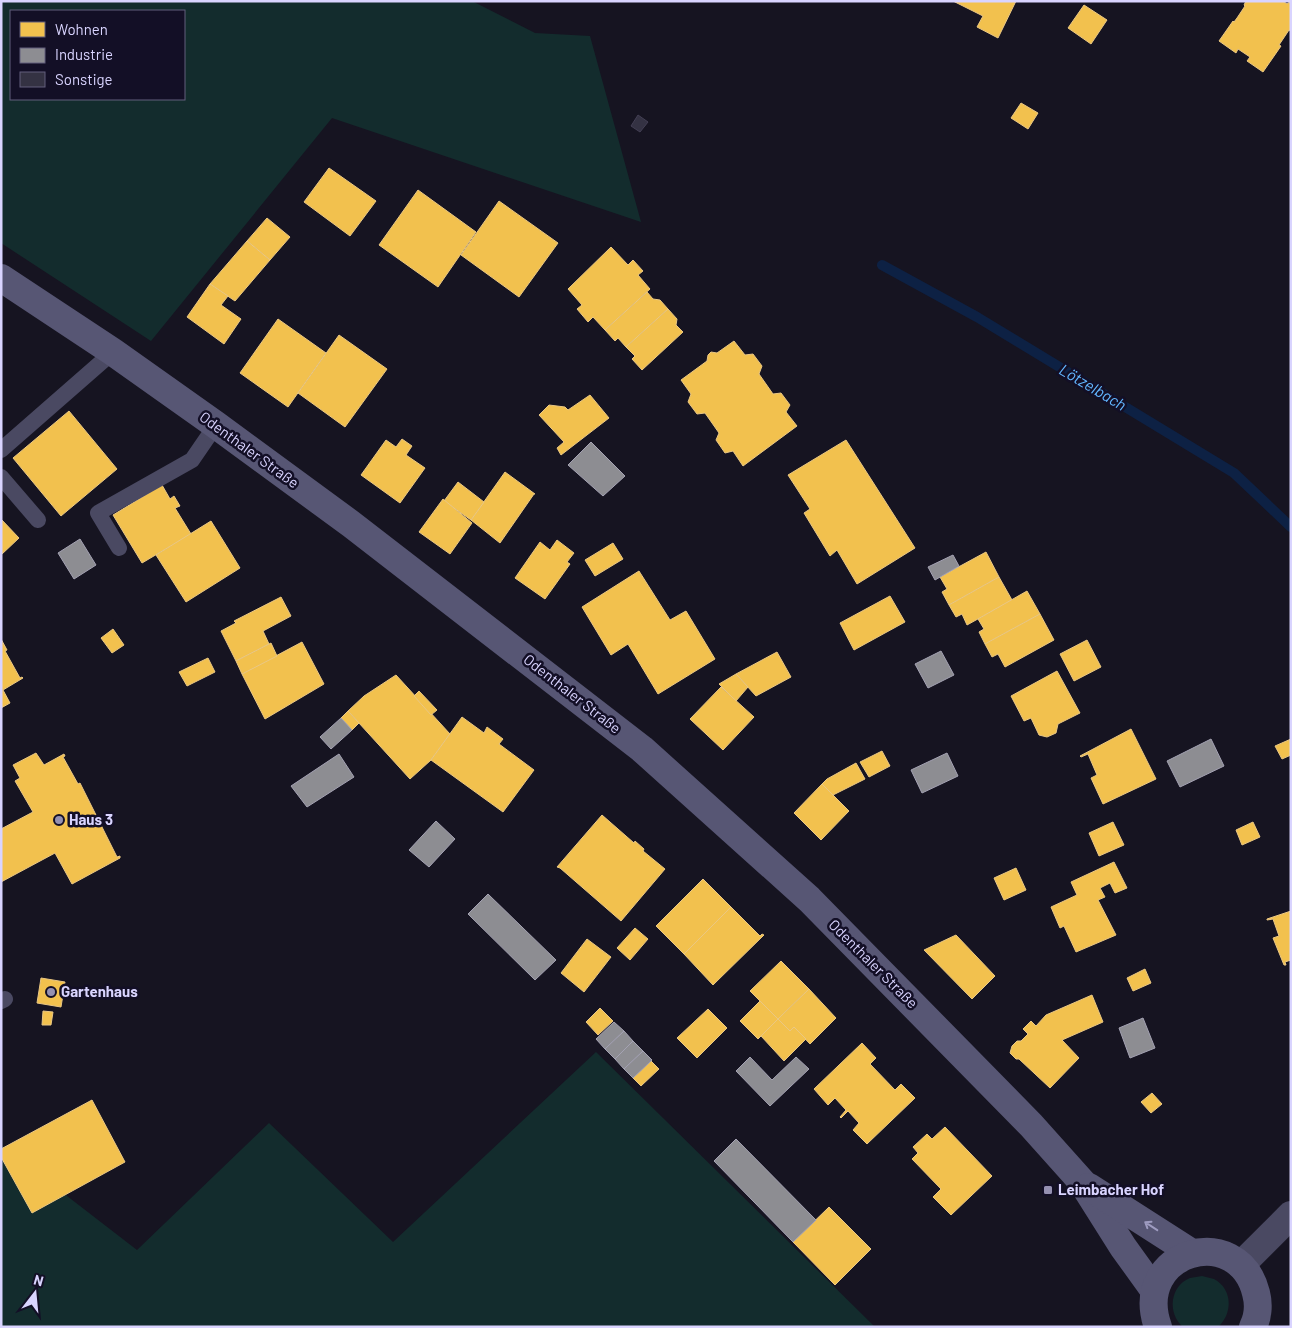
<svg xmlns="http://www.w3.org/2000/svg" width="1292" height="1328" viewBox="0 0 1292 1328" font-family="Barlow,sans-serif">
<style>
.green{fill:#132c2d;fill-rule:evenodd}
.homes{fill:#f2c14e;stroke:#eac783}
.industry{fill:#8d8d92;stroke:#a4a2b3}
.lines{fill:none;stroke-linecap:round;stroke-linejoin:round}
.stream{stroke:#0d2144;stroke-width:10}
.building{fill:#343243;stroke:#433f54}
.service{stroke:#4a4962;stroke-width:16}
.tertiary{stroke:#4a4962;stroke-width:28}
.secondary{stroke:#575674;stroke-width:28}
.oneway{stroke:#9e9bc0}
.poi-dot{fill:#9591b1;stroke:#130f26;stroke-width:2}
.labels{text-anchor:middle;stroke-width:5;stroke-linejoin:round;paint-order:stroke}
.street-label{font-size:15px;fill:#d9d4ff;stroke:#130f26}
.poi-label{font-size:15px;font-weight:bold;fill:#d9d4ff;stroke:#130f26;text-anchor:start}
.water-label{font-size:16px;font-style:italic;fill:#62b6ff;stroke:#130f26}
</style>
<rect width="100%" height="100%" fill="#161421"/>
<g class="green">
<path d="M 1,1 L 472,1 L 535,33 L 590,36 L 641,222 L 332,118 L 151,341 L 1,243 ZM 11,11 L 184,11 L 184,99 L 11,99 Z"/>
<path d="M 596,1052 L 875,1327 L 1,1327 L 1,1145 L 137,1250 L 269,1123 L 393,1242 Z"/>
<path d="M 1202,1276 C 1206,1277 1210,1278 1214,1279 C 1233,1289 1233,1314 1218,1327 L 1183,1327 C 1167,1313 1170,1286 1190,1278 C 1194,1277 1198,1277 1202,1276 Z"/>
</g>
<g class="homes">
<path d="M 953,1 L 1016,1 L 998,38 L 977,27 L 983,16 Z"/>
<path d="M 1246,1 L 1283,1 L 1287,4 L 1291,1 L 1291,31 L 1289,30 L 1279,45 L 1281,46 L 1263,72 L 1247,61 L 1250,57 L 1238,49 L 1236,53 L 1219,41 L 1233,21 L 1234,22 L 1237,18 L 1245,6 L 1244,5 Z"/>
<path d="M 1084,5 L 1107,20 L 1091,44 L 1068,28 Z"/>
<path d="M 1021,103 L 1038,113 L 1028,129 L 1011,118 Z"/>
<path d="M 329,168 L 376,201 L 350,236 L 304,202 Z"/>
<path d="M 418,190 L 476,232 L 438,287 L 379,245 Z"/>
<path d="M 499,201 L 558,243 L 519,297 L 461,255 Z"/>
<path d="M 267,218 L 290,237 L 270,260 L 247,241 Z"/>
<path d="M 247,241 L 270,260 L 235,301 L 210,284 Z"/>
<path d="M 611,247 L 628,265 L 633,260 L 643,271 L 638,275 L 650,289 L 605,330 L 593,317 L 588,322 L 577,309 L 582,305 L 568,289 Z"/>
<path d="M 210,284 L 228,296 L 221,305 L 241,319 L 224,344 L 187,317 Z"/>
<path d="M 647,292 L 653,299 L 660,300 L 668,309 L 626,347 L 618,338 L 615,341 L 605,330 Z"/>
<path d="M 668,309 L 677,319 L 676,325 L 683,332 L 642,370 L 632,359 L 635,356 L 626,347 Z"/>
<path d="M 278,319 L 326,353 L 288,407 L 240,373 Z"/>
<path d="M 339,335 L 387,369 L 345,427 L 298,393 Z"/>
<path d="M 734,341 L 745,355 L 753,354 L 762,366 L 759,374 L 773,394 L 781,393 L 790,405 L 786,412 L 797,426 L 743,466 L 733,451 L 725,453 L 716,440 L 719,433 L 705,413 L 697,414 L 688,402 L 691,394 L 681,380 L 707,361 L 708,355 L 711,352 L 717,353 Z"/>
<path d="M 590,395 L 609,418 L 561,455 L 557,448 L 564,442 L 539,415 L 549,405 L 565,407 L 568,410 Z"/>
<path d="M 69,411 L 117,469 L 61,516 L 13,458 Z"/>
<path d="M 402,439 L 412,446 L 406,455 L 425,468 L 400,503 L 361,475 L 386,440 L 396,447 Z"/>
<path d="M 846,440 L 915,548 L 857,584 L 837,550 L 830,556 L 804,513 L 810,509 L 788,475 Z"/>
<path d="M 505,472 L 535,494 L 534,494 L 500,543 L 471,520 Z"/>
<path d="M 458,482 L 484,502 L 471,520 L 444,501 Z"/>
<path d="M 162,485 L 170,499 L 174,496 L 180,506 L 175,508 L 191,534 L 142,563 L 113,515 Z"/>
<path d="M 443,499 L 472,523 L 450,554 L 419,532 Z"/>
<path d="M 1,519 L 19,538 L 1,555 Z"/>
<path d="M 211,521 L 240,568 L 186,602 L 156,555 Z"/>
<path d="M 557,540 L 574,553 L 567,562 L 570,564 L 545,599 L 515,578 L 540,542 L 550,550 Z"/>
<path d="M 613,543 L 623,559 L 595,576 L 585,560 Z"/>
<path d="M 986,552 L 999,577 L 949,605 L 942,592 L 947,589 L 940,577 Z"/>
<path d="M 639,571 L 670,620 L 686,611 L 715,659 L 658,694 L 628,644 L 611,655 L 582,607 Z"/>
<path d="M 999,577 L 1012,600 L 967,625 L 962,614 L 956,617 L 949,605 Z"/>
<path d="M 1027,591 L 1040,614 L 985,644 L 979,632 L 984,629 L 978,619 Z"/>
<path d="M 890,596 L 905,622 L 854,650 L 840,623 Z"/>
<path d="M 281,597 L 291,616 L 263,631 L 269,644 L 236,661 L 221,631 L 236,623 L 234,621 Z"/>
<path d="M 1040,614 L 1054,640 L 1005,667 L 998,654 L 992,657 L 985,644 Z"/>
<path d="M 113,629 L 124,645 L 112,653 L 101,638 Z"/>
<path d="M 1,639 L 7,650 L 5,651 L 20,678 L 22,677 L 23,678 L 3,690 L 10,703 L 1,708 Z"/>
<path d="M 1087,640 L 1101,667 L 1074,681 L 1060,654 Z"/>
<path d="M 302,642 L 324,684 L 265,719 L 242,674 Z"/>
<path d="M 271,643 L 277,656 L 242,674 L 236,661 Z"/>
<path d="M 777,652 L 791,677 L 756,696 L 736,674 Z"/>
<path d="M 208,658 L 215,672 L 187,686 L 179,672 Z"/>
<path d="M 1057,671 L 1080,713 L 1058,724 L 1056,733 L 1047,737 L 1039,735 L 1031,718 L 1024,721 L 1011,696 Z"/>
<path d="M 736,674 L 748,687 L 736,701 L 719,684 Z"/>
<path d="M 396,675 L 450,734 L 431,760 L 410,779 L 348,711 L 364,696 Z"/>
<path d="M 721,687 L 754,717 L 723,750 L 690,719 Z"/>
<path d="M 419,691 L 437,710 L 431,715 L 414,696 Z"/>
<path d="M 348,711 L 359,723 L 352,730 L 341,718 Z"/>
<path d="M 462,717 L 484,733 L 487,727 L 503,739 L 499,744 L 534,770 L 503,812 L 431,760 Z"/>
<path d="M 1131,729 L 1156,779 L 1103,804 L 1091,778 L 1097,775 L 1088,754 L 1081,757 L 1080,756 Z"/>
<path d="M 1291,739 L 1291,755 L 1282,759 L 1275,746 Z"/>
<path d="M 882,751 L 890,766 L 869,777 L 860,762 Z"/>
<path d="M 36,753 L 44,765 L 64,754 L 65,756 L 63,757 L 78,784 L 80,783 L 117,857 L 120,856 L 120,858 L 72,884 L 55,853 L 1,882 L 1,829 L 33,812 L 15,781 L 20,778 L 13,765 Z"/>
<path d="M 856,763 L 865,779 L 833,795 L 822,784 L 827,779 Z"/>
<path d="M 822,784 L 849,811 L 821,840 L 794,813 Z"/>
<path d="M 602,815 L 634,843 L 635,841 L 644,849 L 643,851 L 665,869 L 621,921 L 560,868 L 557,867 Z"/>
<path d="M 1113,822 L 1124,845 L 1099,856 L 1089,833 Z"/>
<path d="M 1253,822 L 1260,837 L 1242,845 L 1236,830 Z"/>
<path d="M 1114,862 L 1127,888 L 1115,893 L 1110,883 L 1100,888 L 1105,897 L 1098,900 L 1116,935 L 1076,952 L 1064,926 L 1060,928 L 1051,907 L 1077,895 L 1071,882 Z"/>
<path d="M 1016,868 L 1026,890 L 1004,900 L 994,878 Z"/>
<path d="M 703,879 L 731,907 L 684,954 L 656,926 Z"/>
<path d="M 731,907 L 760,936 L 762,934 L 764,935 L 713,985 L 684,954 Z"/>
<path d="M 1291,911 L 1291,960 L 1285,962 L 1286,965 L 1284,965 L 1273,938 L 1279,936 L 1273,919 L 1267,920 L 1267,919 Z"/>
<path d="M 635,928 L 648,939 L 630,960 L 617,948 Z"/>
<path d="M 956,935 L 995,976 L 972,999 L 924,950 Z"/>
<path d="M 587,939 L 611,957 L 584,992 L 561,973 Z"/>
<path d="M 781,961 L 809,989 L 778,1019 L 750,991 Z"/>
<path d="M 1145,969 L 1151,983 L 1133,991 L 1127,978 Z"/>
<path d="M 41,978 L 65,982 L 61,1007 L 37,1003 Z"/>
<path d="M 809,989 L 836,1018 L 810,1044 L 794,1027 L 790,1031 L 778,1019 Z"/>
<path d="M 1092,995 L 1103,1022 L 1062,1040 L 1079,1058 L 1050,1088 L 1019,1059 L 1016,1059 L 1010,1053 L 1012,1046 L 1017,1041 L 1021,1041 L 1028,1034 L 1023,1029 L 1031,1021 L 1036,1026 L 1046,1015 Z"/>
<path d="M 760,1001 L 778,1019 L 758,1039 L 740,1021 Z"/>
<path d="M 600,1008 L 613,1021 L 598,1035 L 586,1022 Z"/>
<path d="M 708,1009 L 727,1028 L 697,1058 L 677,1038 Z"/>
<path d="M 43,1011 L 53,1012 L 51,1025 L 42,1025 Z"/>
<path d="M 778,1019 L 790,1031 L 794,1027 L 806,1039 L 784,1061 L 761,1036 Z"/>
<path d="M 862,1043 L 876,1058 L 870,1064 L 895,1090 L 901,1084 L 915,1098 L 867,1144 L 853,1130 L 859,1123 L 848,1111 L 841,1118 L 840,1117 L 846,1110 L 835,1098 L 828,1105 L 814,1089 Z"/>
<path d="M 651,1061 L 659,1069 L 641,1086 L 633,1078 Z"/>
<path d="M 1152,1093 L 1162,1104 L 1151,1113 L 1141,1102 Z"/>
<path d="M 92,1100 L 125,1162 L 32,1213 L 1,1157 L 1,1149 Z"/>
<path d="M 945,1127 L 992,1176 L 951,1215 L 933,1197 L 941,1189 L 912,1159 L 918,1153 L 913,1147 L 927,1134 L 932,1139 Z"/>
<path d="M 829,1207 L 871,1249 L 835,1285 L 793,1242 Z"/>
</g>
<g class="industry">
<path d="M 591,442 L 625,476 L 603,496 L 568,465 Z"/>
<path d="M 80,539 L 96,565 L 74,579 L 58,553 Z"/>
<path d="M 953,555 L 959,566 L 935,580 L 928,567 Z"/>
<path d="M 941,651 L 954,675 L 928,688 L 915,664 Z"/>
<path d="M 341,718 L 352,730 L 331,749 L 320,737 Z"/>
<path d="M 1211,739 L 1224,766 L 1180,787 L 1167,761 Z"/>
<path d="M 947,753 L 958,776 L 922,793 L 911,770 Z"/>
<path d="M 339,754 L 354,777 L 307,807 L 291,786 Z"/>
<path d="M 436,821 L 455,839 L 429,867 L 409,850 Z"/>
<path d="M 488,894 L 556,960 L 535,980 L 468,914 Z"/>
<path d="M 1143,1018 L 1155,1048 L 1130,1058 L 1119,1028 Z"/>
<path d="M 614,1022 L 624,1031 L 605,1049 L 596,1039 Z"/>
<path d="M 624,1031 L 633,1041 L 615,1059 L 605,1049 Z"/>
<path d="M 633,1041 L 643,1051 L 624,1069 L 615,1059 Z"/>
<path d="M 643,1051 L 652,1060 L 633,1078 L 624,1069 Z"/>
<path d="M 750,1057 L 772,1080 L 796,1057 L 809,1069 L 770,1106 L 736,1071 Z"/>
<path d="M 736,1139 L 816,1220 L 793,1242 L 714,1161 Z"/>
</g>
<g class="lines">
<path class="stream" d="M 882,265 L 977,317 L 1234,473 L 1291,527"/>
</g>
<path class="building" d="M 638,115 L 648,122 L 640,132 L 631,126 Z"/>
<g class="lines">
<g class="service">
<path d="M 1,450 L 113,352"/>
<path d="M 1,477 L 38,520"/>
<path d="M 119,548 L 98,513 L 192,460 L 216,425"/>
<path d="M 1,1001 L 5,999"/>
</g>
<path class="tertiary" d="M 1241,1265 L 1291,1215"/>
<g class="secondary">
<path d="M 1,278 L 113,352 L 216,425 L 351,524 L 642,749 L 809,899 L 1031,1125 L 1082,1182 L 1123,1247 L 1154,1290"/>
<path d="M 1089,1187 L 1192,1253"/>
<path d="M 1158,1327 C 1131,1251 1238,1221 1256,1293 C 1259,1304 1258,1317 1253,1327"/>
</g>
</g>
<defs><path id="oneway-shaft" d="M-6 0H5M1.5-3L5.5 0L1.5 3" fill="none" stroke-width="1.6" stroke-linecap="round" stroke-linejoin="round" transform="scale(1.25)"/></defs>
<use class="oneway" href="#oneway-shaft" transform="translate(1151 1226) rotate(-147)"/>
<g class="poi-dot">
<circle cx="59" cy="820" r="5"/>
<circle cx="51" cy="992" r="5"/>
<rect x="1043" y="1185" width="10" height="10" rx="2.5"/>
</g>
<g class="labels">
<g class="street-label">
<text transform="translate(249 450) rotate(36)" y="5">Odenthaler Straße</text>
<text transform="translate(572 694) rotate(38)" y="5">Odenthaler Straße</text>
<text transform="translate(873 964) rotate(45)" y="5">Odenthaler Straße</text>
</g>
<g class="poi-label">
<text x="69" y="825">Haus 3</text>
<text x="61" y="997">Gartenhaus</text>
<text x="1058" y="1195">Leimbacher Hof</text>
</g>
<g class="water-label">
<text transform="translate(1093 387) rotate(31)" y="6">Lötzelbach</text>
</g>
</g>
<rect width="1292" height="1328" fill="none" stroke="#d9d4ff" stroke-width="5"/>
<rect x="10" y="10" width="175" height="90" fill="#130f26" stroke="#625e7d"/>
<rect x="20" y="22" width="25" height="15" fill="#f2c14e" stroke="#625e7d"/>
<text x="55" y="35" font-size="15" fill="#d9d4ff">Wohnen</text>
<rect x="20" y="48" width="25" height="15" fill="#8d8d92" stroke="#625e7d"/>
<text x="55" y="60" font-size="15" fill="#d9d4ff">Industrie</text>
<rect x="20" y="72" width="25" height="15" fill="#343243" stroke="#625e7d"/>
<text x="55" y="85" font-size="15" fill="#d9d4ff">Sonstige</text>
<g transform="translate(35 1293) rotate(16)" stroke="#130f26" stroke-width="4" paint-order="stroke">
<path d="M0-4L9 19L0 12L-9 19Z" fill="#d9d4ff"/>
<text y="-8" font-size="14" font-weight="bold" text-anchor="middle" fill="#d9d4ff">N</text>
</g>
</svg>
